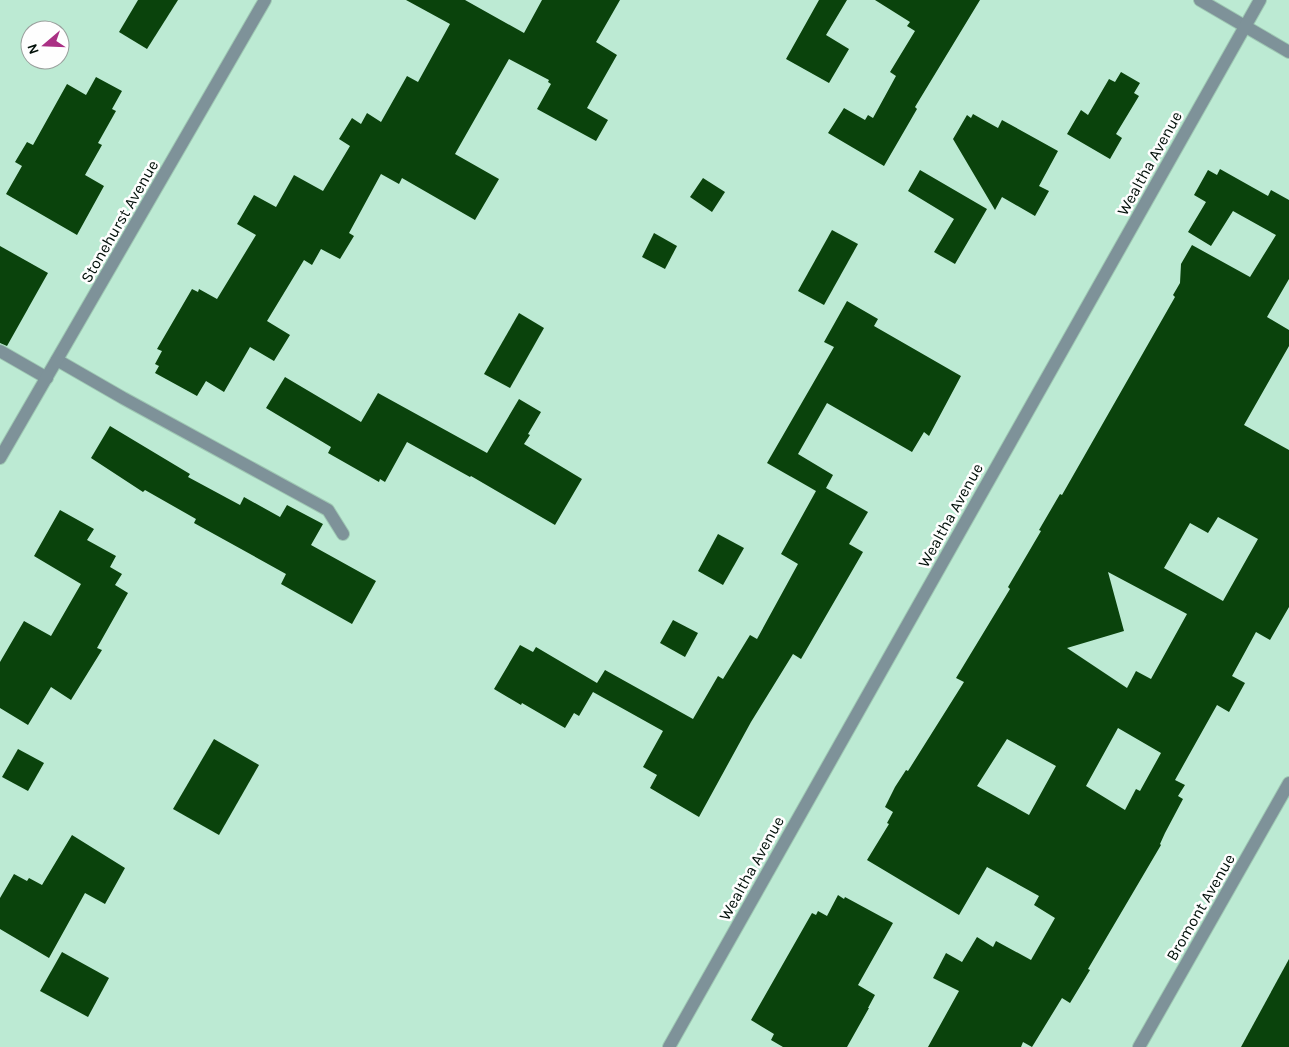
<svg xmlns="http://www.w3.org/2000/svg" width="1289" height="1047" viewBox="0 0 1289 1047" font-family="Karla,sans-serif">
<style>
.building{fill:#0a430c;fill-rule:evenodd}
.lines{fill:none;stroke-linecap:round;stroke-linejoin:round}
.service-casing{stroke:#9ec7b3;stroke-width:14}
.minor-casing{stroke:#9ec7b3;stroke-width:14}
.service{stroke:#7e9299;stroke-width:12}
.minor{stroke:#7e9299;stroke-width:12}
.labels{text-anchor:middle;stroke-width:5;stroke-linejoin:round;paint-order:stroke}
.street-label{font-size:16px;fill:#021009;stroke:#fefefe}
</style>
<rect width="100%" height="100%" fill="#bcead3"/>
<g class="building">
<path d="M 138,0 L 178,0 L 147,49 L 119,32 Z"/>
<path d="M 406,0 L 465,0 L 524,33 L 542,0 L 620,0 L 596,42 L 617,55 L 587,108 L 608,120 L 596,141 L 537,109 L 551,84 L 548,82 L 549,80 L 509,59 L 455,154 L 499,179 L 475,220 L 402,178 L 399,184 L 381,174 L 349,233 L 354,236 L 340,259 L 321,249 L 312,265 L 304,260 L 267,321 L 290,335 L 274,361 L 250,347 L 224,392 L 206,381 L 197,396 L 155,373 L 159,366 L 155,364 L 162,351 L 157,349 L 192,289 L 198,292 L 199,289 L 217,299 L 256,235 L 237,224 L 254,195 L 276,207 L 294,175 L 323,191 L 350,146 L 339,139 L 352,118 L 361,124 L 367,113 L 381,122 L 407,76 L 418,82 L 450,24 Z"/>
<path d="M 819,0 L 847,0 L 826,35 L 849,49 L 829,83 L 786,59 Z"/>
<path d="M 875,0 L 980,0 L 915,107 L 917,109 L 884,166 L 828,133 L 844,108 L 865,120 L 868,115 L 873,118 L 896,76 L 890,72 L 915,31 L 907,26 L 910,22 Z"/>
<path d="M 1121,72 L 1140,83 L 1134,93 L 1139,96 L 1116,134 L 1122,138 L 1110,159 L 1067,134 L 1081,110 L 1088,115 L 1109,79 L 1115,82 Z"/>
<path d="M 96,77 L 122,91 L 112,109 L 116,111 L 98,143 L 102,145 L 85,175 L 104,186 L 77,235 L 6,194 L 22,166 L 15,162 L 27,142 L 33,145 L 67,84 L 86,95 Z"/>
<path d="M 973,114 L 998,128 L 1002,120 L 1058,151 L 1039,186 L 1049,191 L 1035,216 L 1002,197 L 995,210 L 953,139 L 967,115 L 971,118 Z"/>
<path d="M 1220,169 L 1268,196 L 1271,190 L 1289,200 L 1289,279 L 1267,317 L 1289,330 L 1289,346 L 1244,425 L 1289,450 L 1289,607 L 1270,640 L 1256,632 L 1232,676 L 1245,683 L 1229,712 L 1217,705 L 1175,780 L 1185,785 L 1178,796 L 1183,799 L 1165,833 L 1160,844 L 1161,845 L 1088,969 L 1090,970 L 1070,1003 L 1062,998 L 1032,1047 L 1023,1042 L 1021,1047 L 928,1047 L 959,991 L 933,978 L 946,953 L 962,962 L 977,937 L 993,947 L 996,941 L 1031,960 L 1055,918 L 1034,905 L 1039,896 L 987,867 L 959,915 L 867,860 L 889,824 L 887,823 L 893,812 L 885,807 L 895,787 L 906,770 L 908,771 L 964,682 L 956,678 L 1010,589 L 1008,587 L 1041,531 L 1039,530 L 1060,494 L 1062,495 L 1175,297 L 1173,295 L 1180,283 L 1181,264 L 1192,245 L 1250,277 L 1276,235 L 1233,211 L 1211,246 L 1188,232 L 1206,202 L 1194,195 L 1208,170 L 1217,175 ZM 1218,517 L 1258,539 L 1223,601 L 1164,568 L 1190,523 L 1208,533 ZM 1108,572 L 1187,614 L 1151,679 L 1136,671 L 1127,688 L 1067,648 L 1124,631 ZM 1118,728 L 1161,753 L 1140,791 L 1136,789 L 1125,810 L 1086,786 ZM 1007,739 L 1056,766 L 1029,815 L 977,786 Z"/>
<path d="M 920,170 L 987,209 L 955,264 L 934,252 L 954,219 L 908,191 Z"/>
<path d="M 703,178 L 725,192 L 712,212 L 690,197 Z"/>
<path d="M 832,230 L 858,244 L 824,305 L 798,291 Z"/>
<path d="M 654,233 L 677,246 L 665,269 L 642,257 Z"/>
<path d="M 0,246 L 48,273 L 7,346 L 0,343 Z"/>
<path d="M 847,301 L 878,319 L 874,326 L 961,376 L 929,436 L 924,432 L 912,452 L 827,403 L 798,454 L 833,475 L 826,488 L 868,512 L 849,544 L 863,552 L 801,659 L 793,654 L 751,722 L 699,817 L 650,788 L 657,775 L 643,767 L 663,731 L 593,692 L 579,716 L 574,713 L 565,728 L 522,703 L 521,705 L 494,689 L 520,645 L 533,652 L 536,647 L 597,683 L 605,670 L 693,719 L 718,676 L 723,679 L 750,635 L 757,639 L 798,564 L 781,554 L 816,491 L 767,463 L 834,347 L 824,342 Z"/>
<path d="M 519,313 L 544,328 L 510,388 L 484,374 Z"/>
<path d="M 285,377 L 361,422 L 378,393 L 487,453 L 519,399 L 541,412 L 528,434 L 530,435 L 524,444 L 582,479 L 555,525 L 471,476 L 470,477 L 407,442 L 385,482 L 380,479 L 379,482 L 328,453 L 331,447 L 266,408 Z"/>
<path d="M 110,426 L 190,474 L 188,477 L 240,505 L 244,497 L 280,517 L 287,505 L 323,524 L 311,545 L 376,581 L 352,624 L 281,584 L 286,574 L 194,523 L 196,519 L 145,490 L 143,492 L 91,458 Z"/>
<path d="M 60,510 L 94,529 L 87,540 L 116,556 L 110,567 L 122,574 L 115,585 L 128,593 L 97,648 L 102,650 L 71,700 L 51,687 L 28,725 L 0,708 L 0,662 L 24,621 L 51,636 L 81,584 L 34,556 Z"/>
<path d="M 718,534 L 744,548 L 723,585 L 698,571 Z"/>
<path d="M 673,620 L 698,633 L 685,657 L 660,643 Z"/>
<path d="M 214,739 L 259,765 L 219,835 L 173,809 Z"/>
<path d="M 18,749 L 44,763 L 28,791 L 2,777 Z"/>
<path d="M 72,835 L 125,868 L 105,904 L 85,893 L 49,958 L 0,929 L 0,898 L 14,874 L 27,881 L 29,878 L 42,885 Z"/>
<path d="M 838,895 L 844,899 L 845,897 L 893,923 L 858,985 L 875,995 L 868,1008 L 869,1008 L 847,1047 L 783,1047 L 771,1040 L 774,1034 L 751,1020 L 812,913 L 816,915 L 818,911 L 827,916 Z"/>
<path d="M 62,952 L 109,978 L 88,1017 L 40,991 Z"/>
<path d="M 1289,959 L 1289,1047 L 1241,1047 Z"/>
</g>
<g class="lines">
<defs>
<g id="service">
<path d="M 0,351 L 47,378"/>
<path d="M 57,360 L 123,398 L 328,510 L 343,534"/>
</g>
<g id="minor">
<path d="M 1200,0 L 1289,52"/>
<path d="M 0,458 L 265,0"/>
<path d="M 669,1047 L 1260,0"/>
<path d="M 1139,1047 L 1289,783"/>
</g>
</defs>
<use href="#service" class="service-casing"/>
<use href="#minor" class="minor-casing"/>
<use href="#service" class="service"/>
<use href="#minor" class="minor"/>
</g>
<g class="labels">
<g class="street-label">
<text transform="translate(1149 163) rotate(-61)" y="6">Wealtha Avenue</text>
<text transform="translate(119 221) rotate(-60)" y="6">Stonehurst Avenue</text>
<text transform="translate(950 515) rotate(-61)" y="6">Wealtha Avenue</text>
<text transform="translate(751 868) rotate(-61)" y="6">Wealtha Avenue</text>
<text transform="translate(1200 907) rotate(-60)" y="6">Bromont Avenue</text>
</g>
</g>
<g transform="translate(45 45) rotate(251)"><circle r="24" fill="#fefefe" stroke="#999f9c"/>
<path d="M0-4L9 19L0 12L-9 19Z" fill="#aa3084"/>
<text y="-8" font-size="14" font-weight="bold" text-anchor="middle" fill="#021009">N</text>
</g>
</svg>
